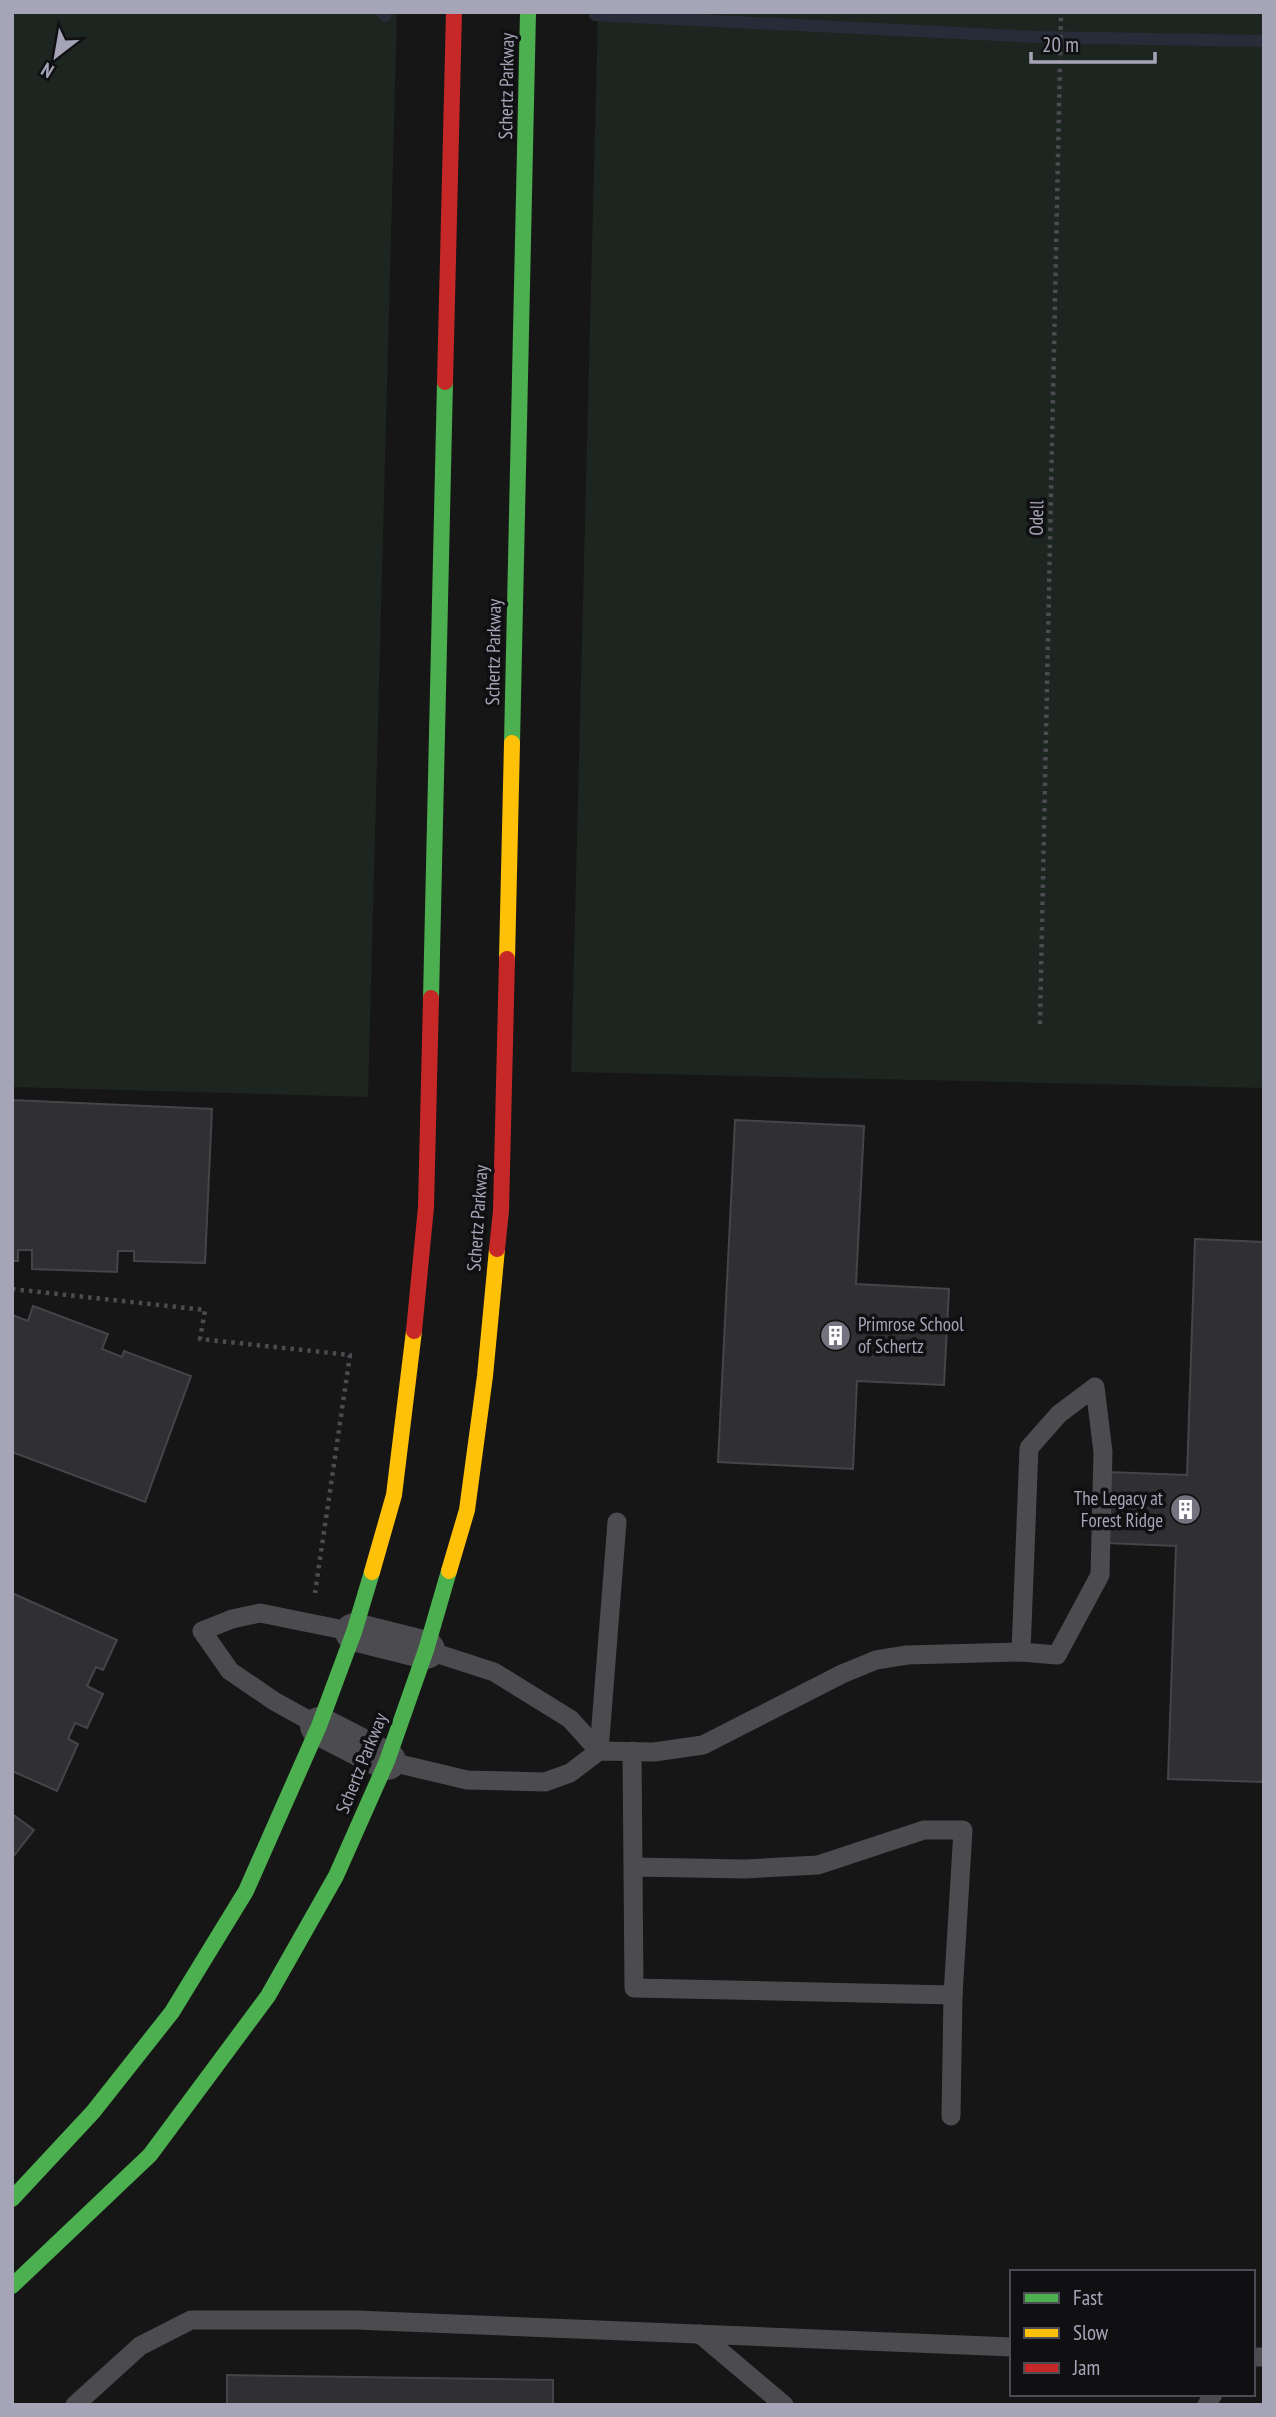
<svg xmlns="http://www.w3.org/2000/svg" width="1276" height="2417" viewBox="0 0 1276 2417" font-family="'PT Sans Narrow',sans-serif">
<style>
.green{fill:#1d2520}
.lines{fill:none;stroke-linecap:round;stroke-linejoin:round}
.stream{stroke:#282c38;stroke-width:12}
.building{fill:#303032;stroke:#44444a;stroke-width:2}
.path{stroke:#4c4b52;stroke-width:4.5;stroke-dasharray:3.5 5;stroke-linecap:butt}
.lane{stroke:#4c4b50;stroke-width:19}
.street{stroke:#4c4b50;stroke-width:38}
.fast{stroke:#4caf50;stroke-width:16}
.slow{stroke:#ffc107;stroke-width:16}
.jam{stroke:#c62828;stroke-width:16}
.labels{text-anchor:middle;stroke-width:7;stroke-linejoin:round;paint-order:stroke}
.street-label{font-size:19px;fill:#a6a5b8;stroke:#101012}
.poi-label{font-size:19px;fill:#a6a5b8;stroke:#101012;text-anchor:start}
</style>
<rect width="100%" height="100%" fill="#161616"/>
<g class="green">
<path d="M 12,12 L 397,12 L 368,1097 L 12,1087 Z"/>
<path d="M 598,12 L 1264,12 L 1264,1088 L 571,1072 Z"/>
</g>
<g class="lines">
<g class="stream">
<path d="M 382,12 L 385,16"/>
<path d="M 595,15 L 1036,37 L 1264,41"/>
</g>
</g>
<g class="building">
<path d="M 12,1100 L 212,1109 L 205,1263 L 134,1261 L 134,1251 L 118,1251 L 117,1272 L 32,1269 L 32,1250 L 18,1250 L 18,1261 L 12,1261 Z"/>
<path d="M 735,1120 L 864,1126 L 856,1284 L 949,1289 L 944,1385 L 857,1381 L 853,1469 L 718,1462 Z"/>
<path d="M 1195,1239 L 1264,1242 L 1264,1782 L 1168,1779 L 1176,1546 L 1107,1543 L 1109,1472 L 1187,1475 Z"/>
<path d="M 33,1306 L 108,1334 L 102,1349 L 122,1357 L 124,1351 L 191,1376 L 145,1502 L 12,1452 L 12,1315 L 28,1321 Z"/>
<path d="M 12,1593 L 117,1640 L 103,1670 L 96,1667 L 87,1686 L 103,1694 L 87,1728 L 75,1723 L 68,1739 L 78,1744 L 57,1791 L 12,1771 Z"/>
<path d="M 12,1814 L 34,1830 L 12,1858 Z"/>
<path d="M 227,2375 L 553,2380 L 553,2405 L 227,2405 Z"/>
</g>
<g class="lines">
<g class="path">
<path d="M 1040,1024 L 1061,12"/>
<path d="M 12,1289 L 205,1310 L 200,1339 L 350,1355 L 315,1593"/>
</g>
<g class="lane">
<path d="M 426,1650 L 494,1672 L 570,1719 L 599,1751"/>
<path d="M 319,1726 L 274,1701 L 230,1671 L 202,1631 L 232,1619 L 260,1613 L 354,1632"/>
<path d="M 599,1751 L 617,1522"/>
<path d="M 632,1751 L 634,1988 L 953,1995 L 963,1830 L 924,1830 L 818,1865 L 745,1869 L 634,1867"/>
<path d="M 387,1761 L 467,1780 L 545,1782 L 570,1773 L 599,1751 L 654,1752 L 703,1745 L 842,1674 L 876,1660 L 907,1655 L 1021,1652 L 1057,1655 L 1100,1575 L 1103,1452 L 1095,1387 L 1059,1414 L 1029,1448 L 1021,1652"/>
<path d="M 951,2116 L 953,1995"/>
<path d="M 700,2334 L 784,2405"/>
<path d="M 1253,2357 L 1264,2357"/>
<path d="M 75,2405 L 140,2346 L 191,2320 L 356,2320 L 1012,2347"/>
<path d="M 1207,2405 L 1213,2394"/>
</g>
<g class="street">
<path d="M 354,1632 L 426,1650"/>
<path d="M 319,1726 L 387,1761"/>
</g>
<g class="fast">
<path d="M 512,743 L 528,12"/>
<path d="M 431,998 L 445,382"/>
<path d="M 12,2199 L 93,2112 L 172,2012 L 246,1891 L 319,1726 L 354,1632 L 372,1572"/>
<path d="M 12,2286 L 150,2155 L 268,1996 L 336,1876 L 387,1761 L 426,1650 L 449,1571"/>
</g>
<g class="slow">
<path d="M 507,959 L 512,743"/>
<path d="M 449,1571 L 467,1510 L 485,1376 L 497,1249"/>
<path d="M 372,1572 L 394,1495 L 414,1331"/>
</g>
<g class="jam">
<path d="M 445,382 L 454,12"/>
<path d="M 497,1249 L 501,1211 L 507,959"/>
<path d="M 414,1331 L 426,1207 L 431,998"/>
</g>
</g>
<defs>
<symbol id="building-disc" viewBox="-11 -11 22 22"><circle r="9.5" fill="#74737f" stroke="#101012"/><path d="M-4-6H4V6H1V3H-1V6H-4ZM-2.5-4.3h1.7v1.8h-1.7ZM.8-4.3h1.7v1.8H.8ZM-2.5-1h1.7V.8h-1.7ZM.8-1h1.7V.8H.8Z" fill="#fff"/></symbol>
</defs>
<g fill-rule="evenodd">
<use href="#building-disc" x="818" y="1318" width="35" height="35"/>
<use href="#building-disc" x="1168" y="1492" width="35" height="35"/>
</g>
<g class="labels">
<g class="street-label">
<text transform="translate(506 86) rotate(-89)" y="7">Schertz Parkway</text>
<text transform="translate(1036 518) rotate(-89)" y="7">Odell</text>
<text transform="translate(493 652) rotate(-89)" y="7">Schertz Parkway</text>
<text transform="translate(477 1218) rotate(-86)" y="7">Schertz Parkway</text>
<text transform="translate(361 1763) rotate(-68)" y="7">Schertz Parkway</text>
</g>
<g class="poi-label">
<text x="858" y="1331">Primrose School<tspan x="858" dy="22">of Schertz</tspan></text>
<text x="1163" y="1505" text-anchor="end">The Legacy at<tspan x="1163" dy="22">Forest Ridge</tspan></text>
</g>
</g>
<rect width="1276" height="2417" fill="none" stroke="#a6a5b8" stroke-width="28"/>
<rect x="1010" y="2270" width="245" height="126" fill="#101012" stroke="#4c4c54" stroke-width="2"/>
<rect x="1024" y="2293" width="35" height="10" fill="#4caf50" stroke="#4c4c54" stroke-width="2"/>
<text x="1073" y="2305" font-size="21" fill="#a6a5b8">Fast</text>
<rect x="1024" y="2328" width="35" height="10" fill="#ffc107" stroke="#4c4c54" stroke-width="2"/>
<text x="1073" y="2340" font-size="21" fill="#a6a5b8">Slow</text>
<rect x="1024" y="2363" width="35" height="10" fill="#c62828" stroke="#4c4c54" stroke-width="2"/>
<text x="1073" y="2375" font-size="21" fill="#a6a5b8">Jam</text>
<g transform="translate(56 56) rotate(211)" stroke="#101012" stroke-width="5" paint-order="stroke">
<path d="M0-5L12 26L0 18L-12 26Z" fill="#a6a5b8"/>
<text y="-10" font-size="19" font-weight="bold" text-anchor="middle" fill="#a6a5b8">N</text>
</g>
<path d="M1031 52v10h124v-10" fill="none" stroke="#a6a5b8" stroke-width="3.5"/>
<text x="1042" y="52" font-size="21" fill="#a6a5b8" stroke="#101012" stroke-width="5" paint-order="stroke">20 m</text>
</svg>
